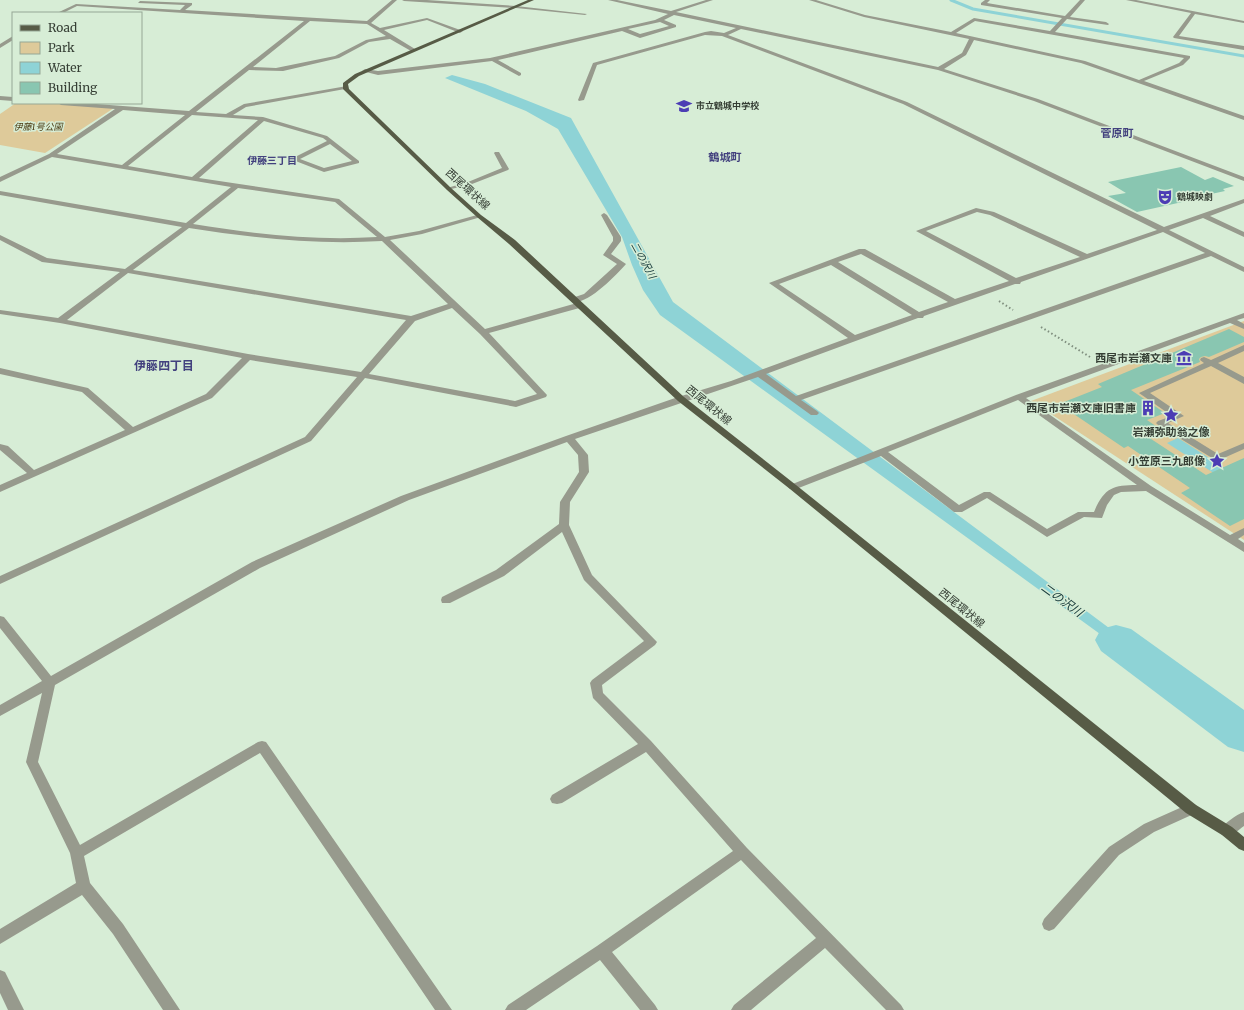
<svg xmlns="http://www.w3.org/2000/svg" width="1244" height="1010" viewBox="0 0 1244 1010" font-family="Merriweather,'Noto Sans JP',serif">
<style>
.green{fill:#deca9a}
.water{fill:#8ed3d6}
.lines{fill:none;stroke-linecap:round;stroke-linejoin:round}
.stream{stroke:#8ed3d6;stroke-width:3}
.river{fill:#8ed3d6;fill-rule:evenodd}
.building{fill:#89c6b1}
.path{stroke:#7f8e7e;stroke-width:2;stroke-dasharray:1.5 2.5;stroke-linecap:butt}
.minor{fill:#979a8d;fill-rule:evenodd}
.major{fill:#575b46;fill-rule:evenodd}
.labels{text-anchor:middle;stroke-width:3;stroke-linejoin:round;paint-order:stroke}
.far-poi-label{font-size:9px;font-weight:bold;fill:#353e34;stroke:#d7edd6;text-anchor:start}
.far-park-label{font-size:9px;font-style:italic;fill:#4c3d15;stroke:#d7edd6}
.far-neighbourhood-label{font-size:10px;font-weight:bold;fill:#42417e;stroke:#d7edd6}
.far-water-label{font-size:10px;font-style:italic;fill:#16393a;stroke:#d7edd6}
.far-quarter-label{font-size:11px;font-weight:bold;fill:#42417e;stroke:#d7edd6}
.street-label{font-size:11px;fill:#353e34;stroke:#d7edd6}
.poi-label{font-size:11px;font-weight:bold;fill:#353e34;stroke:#d7edd6;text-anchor:end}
.neighbourhood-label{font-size:12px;font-weight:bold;fill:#42417e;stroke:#d7edd6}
.water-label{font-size:12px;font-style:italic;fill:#16393a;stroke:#d7edd6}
</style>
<rect width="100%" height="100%" fill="#d7edd6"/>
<g class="green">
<path d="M 16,103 L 53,103 L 114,108 L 45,153 L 0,145 L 0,114 Z"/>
<path d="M 1244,321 L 1244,540 L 1031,401 Z"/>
</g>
<g class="water">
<path d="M 452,75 L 485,84 L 571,118 L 673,302 L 1164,669 L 1151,671 L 660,315 L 643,290 L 632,265 L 622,237 L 558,129 L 526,111 L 445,78 Z"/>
<path d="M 1178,438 L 1234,474 L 1223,479 L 1167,443 Z"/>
</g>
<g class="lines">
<path class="stream" d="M 951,0 L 973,9 L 1244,56"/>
<path class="river" d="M 1116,625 L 1131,629 L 1244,710 L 1244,752 L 1228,747 L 1101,651 L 1095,640 L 1101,629 Z"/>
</g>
<g class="building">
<path d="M 1181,167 L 1205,180 L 1213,177 L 1234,186 L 1223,189 L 1225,191 L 1202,196 L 1205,197 L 1137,212 L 1108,196 L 1126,193 L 1108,182 Z"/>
<path d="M 1229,329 L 1244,337 L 1244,342 L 1209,357 L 1205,356 L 1201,357 L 1199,359 L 1200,362 L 1131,390 L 1165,413 L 1147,420 L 1163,431 L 1148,437 L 1206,475 L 1244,458 L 1244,519 L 1230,526 L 1181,493 L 1190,488 L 1128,446 L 1124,448 L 1059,404 L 1102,387 L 1098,384 Z"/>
</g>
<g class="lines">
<g class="path">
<path d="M 999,301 L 1013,310"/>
<path d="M 1041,327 L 1090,357"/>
<path d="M 1184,461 L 1192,457"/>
</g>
<g class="minor">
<path d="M 392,0 L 397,0 L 371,23 L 380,28 L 427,18 L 463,31 L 460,33 L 427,20 L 384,30 L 415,49 L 415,51 L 411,51 L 390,39 L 369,42 L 339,58 L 283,71 L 249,70 L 196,112 L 226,114 L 244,104 L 347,86 L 348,87 L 345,89 L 246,107 L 233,115 L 263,117 L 327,136 L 359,161 L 359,163 L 324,172 L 293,160 L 293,158 L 327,141 L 323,138 L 264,121 L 199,178 L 339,199 L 385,237 L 419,231 L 477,215 L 481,215 L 481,217 L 422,234 L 390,240 L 485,329 L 577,303 L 583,303 L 583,307 L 489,333 L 547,395 L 546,397 L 516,407 L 365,378 L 311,441 L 0,584 L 0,576 L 305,437 L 357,377 L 250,360 L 212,398 L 0,492 L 0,485 L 27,473 L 0,450 L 0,444 L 8,446 L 34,470 L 125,430 L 82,392 L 0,374 L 0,368 L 88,388 L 133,427 L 206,394 L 242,358 L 60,323 L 0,314 L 0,310 L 58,318 L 120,272 L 42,262 L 0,240 L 0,235 L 47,258 L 125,269 L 182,227 L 0,195 L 0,191 L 186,223 L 231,187 L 52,157 L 2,181 L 0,182 L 0,177 L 49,154 L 115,109 L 61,105 L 58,103 L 83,103 L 189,111 L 304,21 L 77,6 L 63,13 L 57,13 L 76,4 L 180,10 L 185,5 L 138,3 L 140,1 L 192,3 L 192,5 L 185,10 L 367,21 ZM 310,21 L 367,24 L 386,36 L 366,40 L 335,56 L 276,68 L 253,67 ZM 123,110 L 185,115 L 122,165 L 57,154 ZM 192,115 L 258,120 L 192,177 L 128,166 ZM 330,144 L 352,161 L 324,168 L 300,159 ZM 238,188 L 335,202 L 377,237 C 315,241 255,234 193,224 ZM 189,228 C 253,238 317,245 382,241 L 448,304 L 411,316 L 133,270 ZM 128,273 L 406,320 L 361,372 L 248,354 L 67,320 ZM 452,308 L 480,334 L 537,394 L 515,401 L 369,374 L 415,321 Z"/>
<path d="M 402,0 L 427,0 L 516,6 L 587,14 L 585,15 L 516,8 L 404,1 Z"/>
<path d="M 608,0 L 617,0 L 671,11 L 706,0 L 713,0 L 676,12 L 938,67 L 962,53 L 969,39 L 864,17 L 809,0 L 816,0 L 865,15 L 951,32 L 974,18 L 1050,31 L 1062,18 L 981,5 L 981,3 L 985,0 L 990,0 L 987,3 L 1065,16 L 1080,0 L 1085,0 L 1070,17 L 1106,22 L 1109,24 L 1108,25 L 1067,19 L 1055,32 L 1190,56 L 1190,58 L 1183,65 L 1144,81 L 1244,116 L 1244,120 L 1081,63 L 974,40 L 966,55 L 944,69 L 1038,99 L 1244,177 L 1244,181 L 1034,101 L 938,70 L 741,29 L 728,35 L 907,102 L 1164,227 L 1244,199 L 1244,203 L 1210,216 L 1244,232 L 1244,237 L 1203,218 L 1169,230 L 1244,267 L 1244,272 L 1211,256 L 801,400 L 817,411 L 819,413 L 817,415 L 811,415 L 758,377 L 575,439 L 588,455 L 589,472 L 570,502 L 569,525 L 592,575 L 657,642 L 655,645 L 602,685 L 603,693 L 651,741 L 747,848 L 901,1005 L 904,1010 L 886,1010 L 825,948 L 751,1010 L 731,1010 L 734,1005 L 816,938 L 741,860 L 612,952 L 655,1005 L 658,1010 L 640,1010 L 600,960 L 526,1010 L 505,1010 L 508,1005 L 597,946 L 733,851 L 646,752 L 562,803 L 557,804 L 552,803 L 550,799 L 552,795 L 638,744 L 593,698 L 590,683 L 592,680 L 644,641 L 584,580 L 562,532 L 504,576 L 450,603 L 442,603 L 441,600 L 442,597 L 496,570 L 559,524 L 560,502 L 579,472 L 578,455 L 567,442 L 409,500 L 260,568 L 55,685 L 38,762 L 80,845 L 258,742 L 262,741 L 266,742 L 452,1010 L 435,1010 L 260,753 L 84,856 L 90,883 L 123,924 L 180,1010 L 163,1010 L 113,934 L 82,895 L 0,944 L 0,929 L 76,883 L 70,853 L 26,762 L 42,693 L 0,716 L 0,705 L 42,681 L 0,628 L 0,616 L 4,617 L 51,676 L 252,562 L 401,496 L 566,436 L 678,397 L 731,381 L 848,338 L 769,283 L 859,249 L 865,249 L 955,299 L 1009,281 L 916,231 L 976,208 L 994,212 L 1087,254 L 1157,230 L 903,104 L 722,36 L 705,35 L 597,65 L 584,100 L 579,101 L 578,100 L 593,63 L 705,32 L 711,31 L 724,33 L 736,28 L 674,15 L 664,20 L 676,25 L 676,27 L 640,38 L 622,31 L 498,60 L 521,73 L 521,75 L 519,76 L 492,61 L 378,75 L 362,71 L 365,69 L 378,71 L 490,58 L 655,20 L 668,14 ZM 975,21 L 1184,58 L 1179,63 L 1139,80 L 1085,61 L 956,33 ZM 660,22 L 669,26 L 640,34 L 628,29 ZM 977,212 L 990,215 L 1080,257 L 1016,278 L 926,231 ZM 1163,232 L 1205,253 L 796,396 L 766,374 L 918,318 L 923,318 L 924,316 L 1015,284 L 1020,284 L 1021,282 ZM 861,254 L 948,302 L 919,312 L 838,262 ZM 831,265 L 912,315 L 855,335 L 779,284 Z"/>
<path d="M 1126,0 L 1136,0 L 1244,21 L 1244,23 L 1195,14 L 1179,36 L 1244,46 L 1244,50 L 1174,38 L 1173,37 L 1191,13 Z"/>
<path d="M 13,36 L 13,40 L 0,48 L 0,44 Z"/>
<path d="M 0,96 L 13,97 L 13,101 L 0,100 Z"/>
<path d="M 495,152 L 499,152 L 509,169 L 508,170 L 472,184 L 447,190 L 447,188 L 468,182 L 502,168 L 494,153 Z"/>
<path d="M 604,213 L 607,215 L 621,237 L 621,241 L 611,254 L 626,264 C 616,275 588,305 572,302 L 572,298 L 584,294 L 617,264 L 603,255 L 613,241 L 613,237 L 601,215 Z"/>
<path d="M 1244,313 L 1244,318 L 1237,320 L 1244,324 L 1244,329 L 1230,323 L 1026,398 L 1151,486 L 1230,535 L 1244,528 L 1244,535 L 1238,539 L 1244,543 L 1244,552 L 1146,491 L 1121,492 L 1114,495 L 1107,505 L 1102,518 L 1084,517 L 1047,537 L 987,498 L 962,512 L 954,512 L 881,456 L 796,489 L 790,489 L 788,487 L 790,485 L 1016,395 ZM 1018,400 L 1137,485 C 1113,485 1104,488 1094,512 L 1078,512 L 1047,529 L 990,492 L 984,492 L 959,505 L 888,452 Z"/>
<path d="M 1244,345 L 1244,351 L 1218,363 L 1244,377 L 1244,384 L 1211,366 L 1150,393 L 1184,416 L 1168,423 L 1218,454 L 1244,443 L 1244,449 L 1217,461 L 1158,425 L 1156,423 L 1158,421 L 1172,416 L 1139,393 L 1204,363 L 1200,360 L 1201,358 L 1204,357 L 1211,360 Z"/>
<path d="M 1191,803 L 1196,805 L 1198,809 L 1196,813 L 1154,832 L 1119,855 L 1054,929 L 1049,931 L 1044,929 L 1042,924 L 1044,919 L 1109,847 L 1144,824 Z"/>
<path d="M 1244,812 L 1244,826 C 1237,831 1231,838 1222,835 L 1220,831 C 1224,823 1236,815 1244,812 Z"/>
<path d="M 0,970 L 5,972 L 24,1010 L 8,1010 L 0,993 Z"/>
</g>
<path class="major" d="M 528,0 L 534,0 L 359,76 L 348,84 L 349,89 L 451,188 L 481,215 L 515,240 L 684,397 L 796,485 L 1196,805 L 1232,827 L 1244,837 L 1244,851 L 1239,849 L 1222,835 L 1186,813 L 790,489 L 678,401 L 509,244 L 477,217 L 447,190 L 343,89 L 343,83 L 355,74 Z"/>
</g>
<defs>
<symbol id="school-bare" viewBox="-9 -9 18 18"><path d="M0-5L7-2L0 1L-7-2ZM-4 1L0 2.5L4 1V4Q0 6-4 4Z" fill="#4c3db4" stroke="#d7edd6" stroke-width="2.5" paint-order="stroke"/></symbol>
<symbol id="theatre-bare" viewBox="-9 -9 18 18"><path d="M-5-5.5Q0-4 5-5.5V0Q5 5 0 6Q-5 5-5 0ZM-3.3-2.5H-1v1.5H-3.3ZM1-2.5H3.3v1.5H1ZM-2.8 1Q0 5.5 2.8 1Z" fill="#4c3db4" stroke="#d7edd6" stroke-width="2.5" paint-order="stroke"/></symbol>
<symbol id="museum-bare" viewBox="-9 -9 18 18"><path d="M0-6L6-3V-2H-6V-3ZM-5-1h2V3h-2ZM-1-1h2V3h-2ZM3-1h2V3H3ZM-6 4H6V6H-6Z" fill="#4c3db4" stroke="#d7edd6" stroke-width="2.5" paint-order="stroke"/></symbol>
<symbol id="building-bare" viewBox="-9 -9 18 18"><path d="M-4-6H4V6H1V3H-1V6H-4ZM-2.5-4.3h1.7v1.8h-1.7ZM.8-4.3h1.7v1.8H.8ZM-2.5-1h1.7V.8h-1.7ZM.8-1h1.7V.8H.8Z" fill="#4c3db4" stroke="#d7edd6" stroke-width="2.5" paint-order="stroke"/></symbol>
<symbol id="sight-bare" viewBox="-9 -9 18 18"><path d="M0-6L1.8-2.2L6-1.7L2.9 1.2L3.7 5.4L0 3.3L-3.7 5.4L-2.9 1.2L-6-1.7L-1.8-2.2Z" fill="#4c3db4" stroke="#d7edd6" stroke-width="2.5" paint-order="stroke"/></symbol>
</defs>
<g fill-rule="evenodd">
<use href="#school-bare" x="673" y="95" width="22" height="22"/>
<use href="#theatre-bare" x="1154" y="186" width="22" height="22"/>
<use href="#museum-bare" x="1173" y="347" width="22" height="22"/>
<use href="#building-bare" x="1137" y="397" width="22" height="22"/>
<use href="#sight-bare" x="1160" y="404" width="22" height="22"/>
<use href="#sight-bare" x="1206" y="450" width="22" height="22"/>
</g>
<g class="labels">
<g class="far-poi-label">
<text x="696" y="109">市立鶴城中学校</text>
<text x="1177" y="200">鶴城映劇</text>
</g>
<g class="far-park-label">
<text x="38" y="130">伊藤1号公園</text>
</g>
<g class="far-neighbourhood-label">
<text x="272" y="164">伊藤三丁目</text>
</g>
<g class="far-water-label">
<text transform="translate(644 260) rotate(61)" y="4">二の沢川</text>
</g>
<g class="far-quarter-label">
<text x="1117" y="137">菅原町</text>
<text x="725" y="161">鶴城町</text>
</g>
<g class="street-label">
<text transform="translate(468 189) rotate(42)" y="4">西尾環状線</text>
<text transform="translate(709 405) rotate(39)" y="4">西尾環状線</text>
<text transform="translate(962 608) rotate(39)" y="4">西尾環状線</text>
</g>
<g class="poi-label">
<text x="1172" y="362">西尾市岩瀬文庫</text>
<text x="1136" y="412">西尾市岩瀬文庫旧書庫</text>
<text x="1171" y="436" text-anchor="middle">岩瀬弥助翁之像</text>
<text x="1205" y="465">小笠原三九郎像</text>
</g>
<g class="neighbourhood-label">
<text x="164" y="370">伊藤四丁目</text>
</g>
<g class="water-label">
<text transform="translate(1062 600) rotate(36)" y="4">二の沢川</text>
</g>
</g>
<rect x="12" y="12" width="130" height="92" fill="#d7edd6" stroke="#96a795"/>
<rect x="20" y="25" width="20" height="6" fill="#575b46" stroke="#96a795"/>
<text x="48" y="32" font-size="12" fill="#353e34">Road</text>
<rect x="20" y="42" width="20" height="12" fill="#deca9a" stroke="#96a795"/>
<text x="48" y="52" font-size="12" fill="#353e34">Park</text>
<rect x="20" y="62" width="20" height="12" fill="#8ed3d6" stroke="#96a795"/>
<text x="48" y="72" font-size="12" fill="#353e34">Water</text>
<rect x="20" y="82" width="20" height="12" fill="#89c6b1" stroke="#96a795"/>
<text x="48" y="92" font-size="12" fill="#353e34">Building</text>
</svg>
